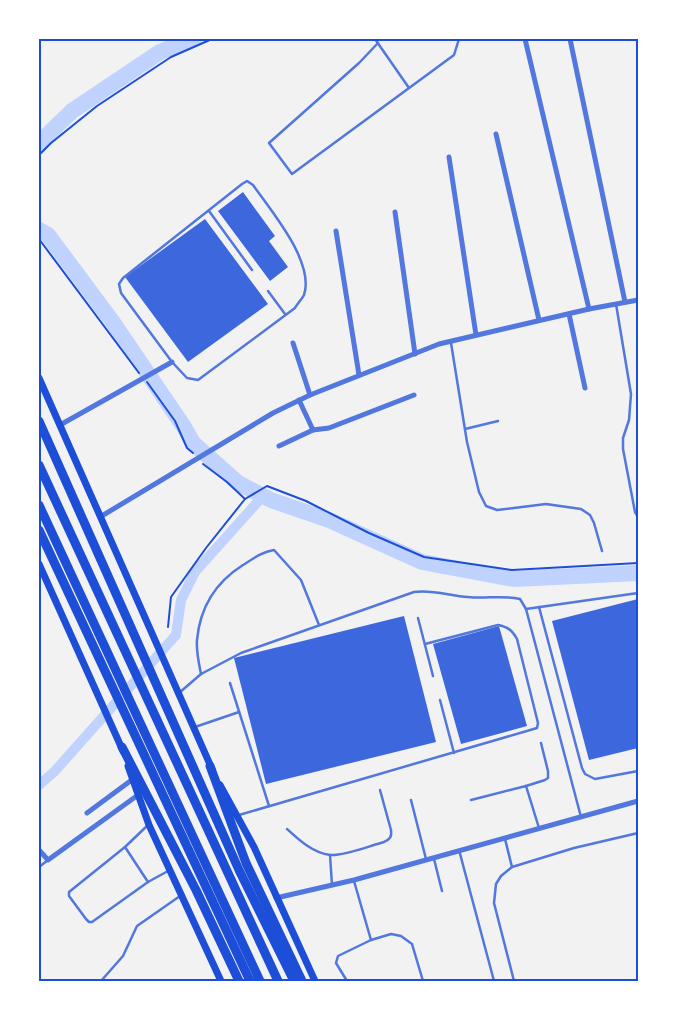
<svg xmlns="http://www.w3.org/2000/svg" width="677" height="1020" viewBox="0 0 677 1020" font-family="'PT Sans',sans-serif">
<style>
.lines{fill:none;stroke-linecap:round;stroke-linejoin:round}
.canal{stroke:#bfd3fe;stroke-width:10}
.river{stroke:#bfd3fe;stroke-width:16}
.building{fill:#3d67dc}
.path{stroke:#1d4ed8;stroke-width:2}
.service{stroke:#5277de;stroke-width:2.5}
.minor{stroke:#5277de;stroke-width:5}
.secondary{stroke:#1d4ed8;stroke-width:7}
.trunk{stroke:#1d4ed8;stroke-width:9}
.motorway{stroke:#1d4ed8;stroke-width:9}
.neatline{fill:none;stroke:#1d4ed8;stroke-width:2}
</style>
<rect width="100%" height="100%" fill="#f2f2f2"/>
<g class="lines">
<path class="canal" d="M 39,785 L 54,772 L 176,635 L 181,600 L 195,572 L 263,496"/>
<g class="river">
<path d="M 39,143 L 72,111 L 160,52 L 194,39"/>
<path d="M 39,230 L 48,235 L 112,321 L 184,427 L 193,443 L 238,483 L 271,500 L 329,520 L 422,562 L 514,579 L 638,573"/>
</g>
</g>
<g class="building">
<path d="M 243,192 L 275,236 L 269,241 L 288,267 L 270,281 L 218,211 Z"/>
<path d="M 205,219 L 268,304 L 188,362 L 125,277 Z"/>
<path d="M 638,599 L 638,748 L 589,760 L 552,621 Z"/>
<path d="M 404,616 L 436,742 L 266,784 L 234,658 Z"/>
<path d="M 499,626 L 527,726 L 461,744 L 433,644 Z"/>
</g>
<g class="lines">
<g class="path">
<path d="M 39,155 L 51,143 L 97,106 L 171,57 L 212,39"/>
<path d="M 39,239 L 139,373"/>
<path d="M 147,382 L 175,421 L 187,448 L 193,453"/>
<path d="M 245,499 L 267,486 L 306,501 L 369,533 L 424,557 L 512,570 L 638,563"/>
<path d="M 168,627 L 171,597 L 206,548 L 245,499 L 227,482 L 203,464"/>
</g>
<g class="service">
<path d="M 375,39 L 409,88"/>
<path d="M 378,43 L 359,63 L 269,143 L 292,174 L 454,55 L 459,39"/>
<path d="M 247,181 L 253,185 C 271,211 315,262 304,295 C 302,299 297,304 295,308 L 198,380 L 187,378 L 172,362 L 121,293 L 119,284 L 123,278 L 242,184 Z"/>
<path d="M 209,211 L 252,270"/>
<path d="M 268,291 L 285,314"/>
<path d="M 616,304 L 631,394 L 629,420 L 623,438 L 623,449 L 635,512 L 638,517"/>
<path d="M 451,343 L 467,442 L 479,492 L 486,506 L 497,510 L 546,504 L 581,509 L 590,515 L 594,523 L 602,551"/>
<path d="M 465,429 L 498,421"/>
<path d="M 539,607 L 582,768 L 585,774 L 595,779 L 638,771"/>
<path d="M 526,609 L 638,593"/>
<path d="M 418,618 L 433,676"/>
<path d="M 201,674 C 199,664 196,651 197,640 C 200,607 216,582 243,565 C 254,558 262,552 274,550 L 301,580 L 319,625"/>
<path d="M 230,683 L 269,806"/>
<path d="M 179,693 L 201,674 L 241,653 L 414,592 C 432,589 450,596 468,597 C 485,599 503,595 520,599 L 526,609 L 581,817"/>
<path d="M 440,700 L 454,753"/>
<path d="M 195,727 L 239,712"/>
<path d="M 526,786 L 545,780 L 548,778 L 548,771 L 541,743"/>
<path d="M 411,800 L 426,859"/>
<path d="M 471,800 L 526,786 L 539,828"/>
<path d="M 239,815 L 537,728 L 538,723 L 517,639 C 512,630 508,627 498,625 L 425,644"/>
<path d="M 148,825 L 125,847 L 148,882 L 168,871"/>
<path d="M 287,829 C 299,840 313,853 330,855 C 345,856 369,846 384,842 C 390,839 392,837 391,830 L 380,790"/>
<path d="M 505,839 L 512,867"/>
<path d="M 125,847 L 69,892 L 69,896 L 86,919 L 89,922 L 92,922 L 148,882"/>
<path d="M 459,850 L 494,981"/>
<path d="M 330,855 L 332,885"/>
<path d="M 434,859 L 442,891"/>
<path d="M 39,867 L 48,860"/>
<path d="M 354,881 L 371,940"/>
<path d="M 101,981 L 123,956 L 137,926 L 180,896"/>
<path d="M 347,981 L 336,963 L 338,956 L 371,940 L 391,934 L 401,936 L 412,944 L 423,981"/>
<path d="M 514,981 L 494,903 L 496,884 L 501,876 L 512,867 L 574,848 L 638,833"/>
</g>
<g class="minor">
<path d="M 525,39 L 589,309"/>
<path d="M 570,39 L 625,302"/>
<path d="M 496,134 L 539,320"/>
<path d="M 449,157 L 476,335"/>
<path d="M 395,212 L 415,354"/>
<path d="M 336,231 L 359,375"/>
<path d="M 569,314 L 585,388"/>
<path d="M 293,343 L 310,395"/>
<path d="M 299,400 L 313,430 L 329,428 L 414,395"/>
<path d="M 60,425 L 172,362"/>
<path d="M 279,446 L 313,430"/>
<path d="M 100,517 L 273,413 L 310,395 L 439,344 L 589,309 L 638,300"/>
<path d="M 87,813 L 133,779"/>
<path d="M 39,850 L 48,860 L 138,795"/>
<path d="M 276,898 L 354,880 L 638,801"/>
</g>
<g class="secondary">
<path d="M 39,378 L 212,769"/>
<path d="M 39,564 L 123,751"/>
<path d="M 128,766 L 149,825 L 221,981"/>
<path d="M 220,785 L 254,847 L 315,981"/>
</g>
<g class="trunk">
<path d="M 39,421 L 239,870 L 294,981"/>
<path d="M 39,530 L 250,981"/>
</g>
<g class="motorway">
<path d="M 39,465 L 278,981"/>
<path d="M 39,505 L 260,981"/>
<path d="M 122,747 L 196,890 L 239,981"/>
<path d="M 210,766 L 246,863 L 302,981"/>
</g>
</g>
<rect width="677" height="1020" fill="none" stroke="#ffffff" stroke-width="80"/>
<rect x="40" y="40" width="597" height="940" class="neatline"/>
</svg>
